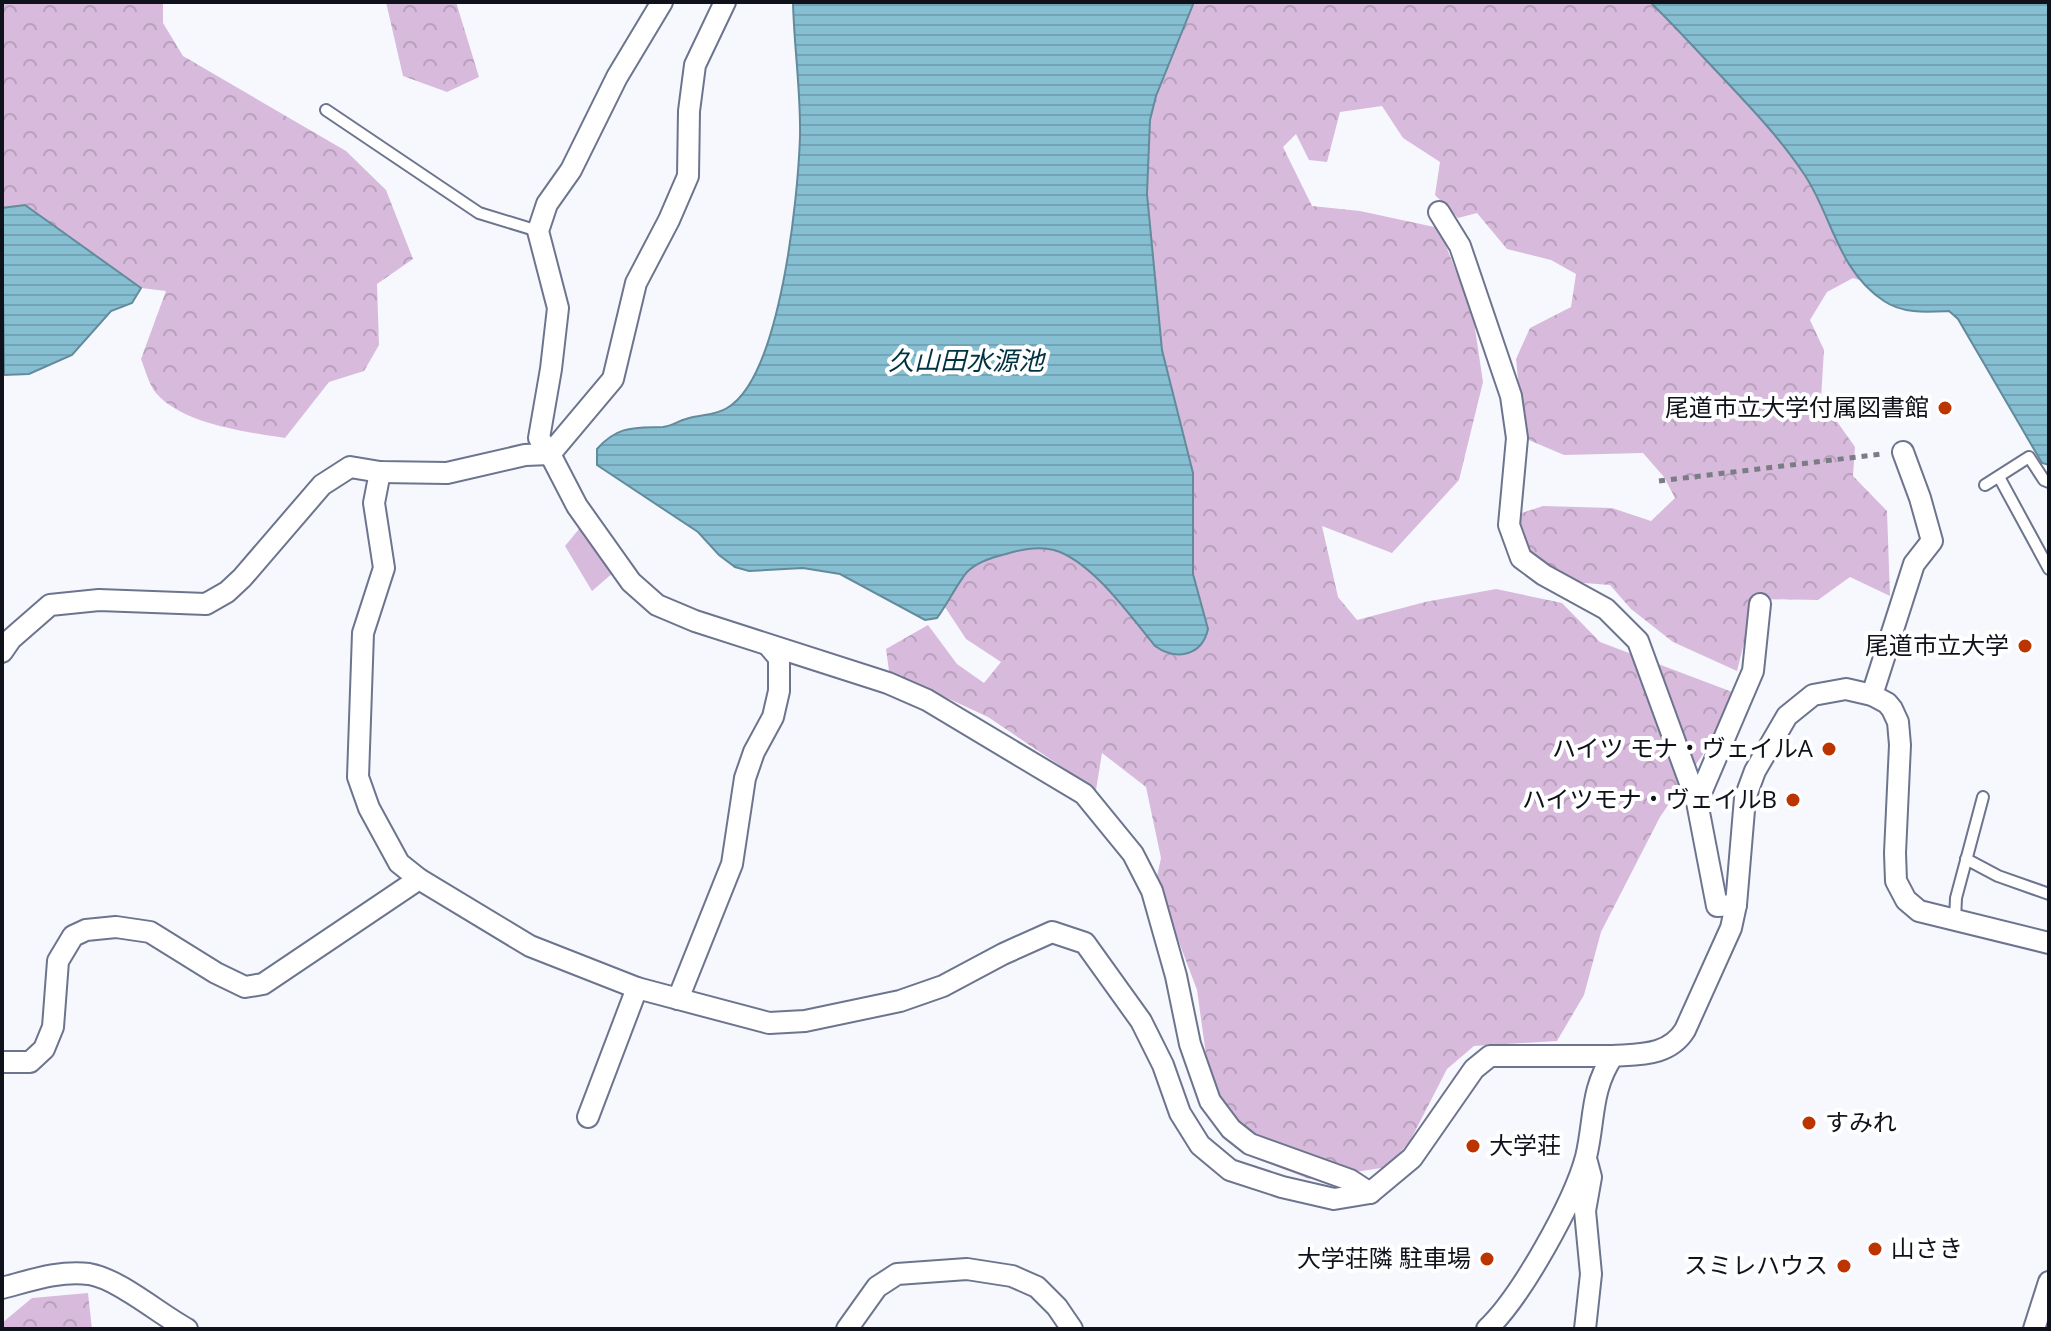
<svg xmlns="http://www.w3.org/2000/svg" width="2051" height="1331" viewBox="0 0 2051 1331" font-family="'Open Sans','Noto Sans JP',sans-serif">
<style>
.green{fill:#d8bbdc}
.forest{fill:url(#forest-crowns)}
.water{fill:url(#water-rules);stroke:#638b9b;stroke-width:2}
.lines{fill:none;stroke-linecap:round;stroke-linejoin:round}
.lane-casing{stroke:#6c748e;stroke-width:14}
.street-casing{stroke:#6c748e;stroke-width:24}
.path{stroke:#7a7d84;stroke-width:5;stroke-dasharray:6 6;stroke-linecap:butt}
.lane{stroke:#fff;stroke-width:10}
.street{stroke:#fff;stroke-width:20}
.poi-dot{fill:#bc3400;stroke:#fff;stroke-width:3}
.labels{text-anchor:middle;stroke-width:8;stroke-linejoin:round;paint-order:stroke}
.poi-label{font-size:24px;fill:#0f121b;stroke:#fff;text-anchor:end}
.water-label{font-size:26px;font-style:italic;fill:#003341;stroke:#fff}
</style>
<defs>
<pattern id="forest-crowns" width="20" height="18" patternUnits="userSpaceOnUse" patternTransform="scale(2)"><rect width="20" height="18" fill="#d8bbdc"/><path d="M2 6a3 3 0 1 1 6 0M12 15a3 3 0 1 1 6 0" fill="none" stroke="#b8a0bc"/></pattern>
<pattern id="water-rules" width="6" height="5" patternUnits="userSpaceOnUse" patternTransform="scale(2)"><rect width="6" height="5" fill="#87bfd2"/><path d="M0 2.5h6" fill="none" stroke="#73a3b4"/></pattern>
</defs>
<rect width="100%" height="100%" fill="#f6f8fe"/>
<path class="green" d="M 584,523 L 614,572 L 592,591 L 565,546 Z"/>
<g class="forest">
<path d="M 2,2 L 163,2 L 163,23 L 183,56 L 346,151 L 386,190 L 413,259 L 377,284 L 379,345 L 364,371 L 329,382 L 285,438 C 247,432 182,424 156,393 C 149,385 145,369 141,359 L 166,291 L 141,288 L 25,205 L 2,208 Z"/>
<path d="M 386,2 L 456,2 L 479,77 L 447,92 L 403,76 Z"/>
<path d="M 1166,2 L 1688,2 L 1898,293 L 1853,278 L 1827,292 L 1810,320 L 1824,350 L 1821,399 L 1855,447 L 1853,476 L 1887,511 L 1890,596 L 1850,577 L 1818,600 L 1755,599 L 1737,671 L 1673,642 L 1631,609 L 1610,585 L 1545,580 L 1516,544 L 1522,513 L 1543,506 L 1612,508 L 1651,521 L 1675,498 L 1664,477 L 1643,453 L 1564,455 L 1524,438 L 1516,359 L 1530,328 L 1571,307 L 1576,274 L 1551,260 L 1507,249 L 1477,213 L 1458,218 L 1435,195 L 1440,162 L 1403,138 L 1382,106 L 1340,112 L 1327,162 L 1309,160 L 1296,134 L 1283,147 L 1312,206 L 1360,211 L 1439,228 L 1473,315 L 1483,382 L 1459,480 L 1392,553 L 1322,526 L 1338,597 L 1357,620 L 1425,602 L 1496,589 L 1562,603 L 1600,642 L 1735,693 L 1712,741 L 1660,817 L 1601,932 L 1584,995 L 1557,1041 L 1474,1046 L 1447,1069 L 1410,1141 L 1388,1167 L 1309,1179 L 1253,1157 L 1226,1136 L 1208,1069 L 1197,990 L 1156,881 L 1161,858 L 1146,787 L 1102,753 L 1096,790 L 988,717 L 889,671 L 886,649 L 928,625 L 957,664 L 984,683 L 1001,662 L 966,639 L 943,604 L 984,537 L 1193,574 L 1129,158 Z"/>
<path d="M 88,1293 L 92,1329 L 2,1329 L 2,1323 L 32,1298 Z"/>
</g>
<g class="water">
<path d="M 793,2 L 1194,2 L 1156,96 L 1150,120 L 1147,194 L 1162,350 L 1193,473 L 1193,574 L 1208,629 C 1202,656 1176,661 1155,646 C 1131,617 1092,561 1054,550 C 1038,546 1022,549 1006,554 C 993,557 977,562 967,572 C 959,581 946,606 937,618 L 925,620 L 840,574 L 803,568 L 749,571 L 735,567 L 719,555 L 698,532 L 597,465 L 597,449 C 618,425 635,428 663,427 C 672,426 678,421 686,419 C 700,414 715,416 727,408 C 781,377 798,196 800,137 C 801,92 794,47 793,2 Z"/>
<path d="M 1650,2 L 2049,2 L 2049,465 L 2042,463 L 1958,319 L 1949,311 C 1927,312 1903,314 1884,301 C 1837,270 1832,215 1804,174 C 1780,138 1751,108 1722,77 C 1698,52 1675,26 1650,2 Z"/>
<path d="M 25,205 L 141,288 L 132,303 L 111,311 L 72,355 L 29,374 L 4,375 L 2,208 Z"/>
</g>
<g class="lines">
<defs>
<g id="lane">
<path d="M 326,110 L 479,213 L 538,231"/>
<path d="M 1999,477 L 2049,569"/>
<path d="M 1985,485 L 2029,457 L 2044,480 L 2049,482"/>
<path d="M 1966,859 L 1998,876 L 2049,894"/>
<path d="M 1955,920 L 1956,898 L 1983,797"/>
</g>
<g id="street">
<path d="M 662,2 L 617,77 L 571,170 L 547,204 L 538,231 L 558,308 L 551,369 L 539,438 L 550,454 L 577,506 L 631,582 L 657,605 L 695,621 L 888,683 L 927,700 L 1084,794 L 1133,854 L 1152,891 L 1176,976 L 1190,1044 L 1210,1101 L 1231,1129 L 1250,1144 L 1350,1180 L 1370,1193"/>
<path d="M 1439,212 L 1460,246 L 1511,396 L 1517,438 L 1509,525 L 1521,558 L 1544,575 L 1606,609 L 1638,641 L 1697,802"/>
<path d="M 380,472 L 374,503 L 384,568 L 363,633 L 358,777 L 369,808 L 399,863 L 419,879 L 530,946 L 637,988 L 769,1023 L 805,1021 L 900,1001 L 943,986 L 1003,954 L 1052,932 L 1085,943 L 1141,1021 L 1163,1065 L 1180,1113 L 1200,1145 L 1230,1170 L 1282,1187 L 1334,1199 L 1370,1193 L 1412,1158 L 1474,1069 L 1490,1056 L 1613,1056"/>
<path d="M 2,652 L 11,639 L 50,605 L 99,600 L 206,604 L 227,592 L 242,578 L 322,485 L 350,467 L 380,472 L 447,473 L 525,455 L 550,454 L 613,379 L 636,283 L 669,220 L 688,176 L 689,111 L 695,65 L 725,2"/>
<path d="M 1872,695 L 1914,564 L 1932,541 L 1920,498 L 1903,452"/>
<path d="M 1736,905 L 1717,906 L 1697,802 L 1753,671 L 1760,604"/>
<path d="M 678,999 L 732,864 L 745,778 L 754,752 L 773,717 L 779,691 L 779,658 L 768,645"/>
<path d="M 2,1062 L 30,1062 L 44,1049 L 53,1027 L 58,961 L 73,936 L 86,930 L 116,927 L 150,932 L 216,973 L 245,987 L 263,984 L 419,879"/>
<path d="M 588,1117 L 637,988"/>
<path d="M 2,1288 C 29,1281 60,1270 89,1274 C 119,1279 159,1314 187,1329"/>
<path d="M 847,1329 L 877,1287 L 897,1274 L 967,1269 L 1012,1276 L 1037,1287 L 1057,1307 L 1072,1329"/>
<path d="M 1487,1329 C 1521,1297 1574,1202 1586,1157 C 1595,1120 1590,1090 1613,1056 C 1640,1054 1669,1056 1685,1030 L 1731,928 L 1736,905 L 1745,798 L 1755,771 L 1787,716 L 1813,695 L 1846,689 L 1872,695 L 1887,703 L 1892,709 L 1898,722 L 1900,745 L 1895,853 L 1896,881 L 1906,900 L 1919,911 L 2049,943"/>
<path d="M 1585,1329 L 1591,1274 L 1585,1211 L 1591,1177 L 1587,1162"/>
<path d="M 2034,1329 L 2049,1282"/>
</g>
</defs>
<use href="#lane" class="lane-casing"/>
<use href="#street" class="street-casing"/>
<path class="path" d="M 1659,481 L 1882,454"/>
<use href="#lane" class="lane"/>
<use href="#street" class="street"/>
</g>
<g class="poi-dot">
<circle cx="1945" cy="408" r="8"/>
<circle cx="2025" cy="646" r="8"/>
<circle cx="1829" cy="749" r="8"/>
<circle cx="1793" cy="800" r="8"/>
<circle cx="1809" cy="1123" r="8"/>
<circle cx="1473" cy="1146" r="8"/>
<circle cx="1875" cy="1249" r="8"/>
<circle cx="1487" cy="1259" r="8"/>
<circle cx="1844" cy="1266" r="8"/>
</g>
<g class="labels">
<g class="poi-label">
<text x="1929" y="416">尾道市立大学付属図書館</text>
<text x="2009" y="654">尾道市立大学</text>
<text x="1813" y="757">ハイツ モナ・ヴェイルA</text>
<text x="1777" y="808">ハイツモナ・ヴェイルB</text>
<text x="1825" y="1131" text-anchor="start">すみれ</text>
<text x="1489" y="1154" text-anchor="start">大学荘</text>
<text x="1891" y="1257" text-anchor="start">山さき</text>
<text x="1471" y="1267">大学荘隣 駐車場</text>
<text x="1828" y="1274">スミレハウス</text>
</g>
<g class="water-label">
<text x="966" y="370">久山田水源池</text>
</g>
</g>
<rect width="2051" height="1331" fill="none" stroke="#0f121b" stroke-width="8"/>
</svg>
